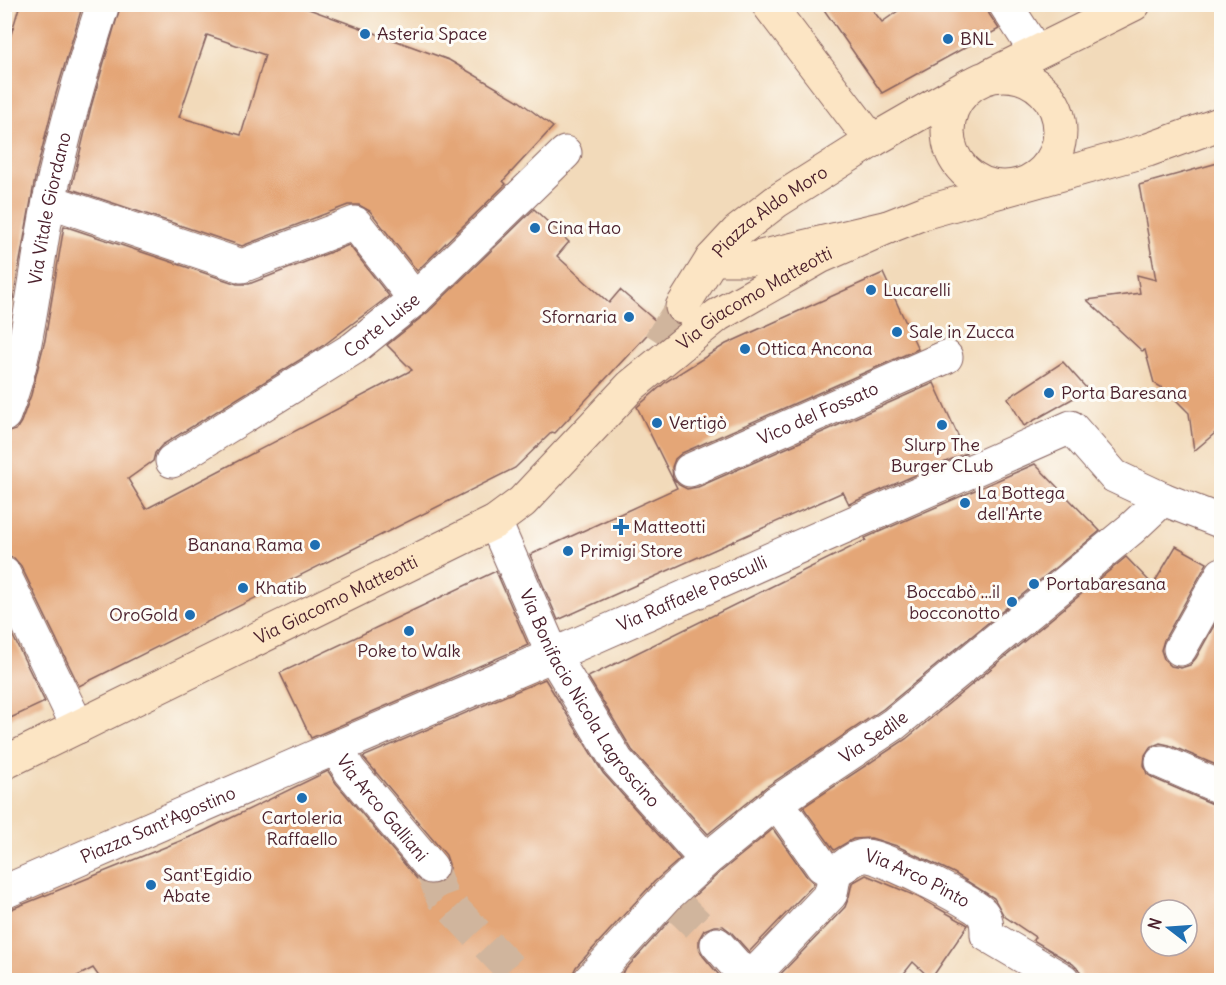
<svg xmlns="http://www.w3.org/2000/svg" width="1226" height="985" viewBox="0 0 1226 985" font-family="Delius,sans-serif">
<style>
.building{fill:#e4a677;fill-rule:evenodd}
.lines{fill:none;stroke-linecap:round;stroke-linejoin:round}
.street-tunnel{stroke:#d0b59d;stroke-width:33;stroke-dasharray:33 16;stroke-linecap:butt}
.secondary-tunnel{stroke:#d0b59d;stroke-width:33;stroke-dasharray:33 16;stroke-linecap:butt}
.street-casing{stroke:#85605d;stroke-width:35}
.secondary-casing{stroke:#85605d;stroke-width:35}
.street{stroke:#fff;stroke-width:33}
.secondary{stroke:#fce5c4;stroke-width:33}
.poi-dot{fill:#1f6fb2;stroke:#fdfcf7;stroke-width:2}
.labels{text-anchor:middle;stroke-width:6;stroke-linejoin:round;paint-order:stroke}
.poi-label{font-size:18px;fill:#4a1f2b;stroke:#fdfcf7;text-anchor:start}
.street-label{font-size:18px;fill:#4a1f2b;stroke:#fdfcf7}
</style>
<rect width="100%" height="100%" fill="#fdfcf7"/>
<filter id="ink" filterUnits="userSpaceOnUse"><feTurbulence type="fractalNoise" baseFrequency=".0167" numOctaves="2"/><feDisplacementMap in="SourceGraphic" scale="12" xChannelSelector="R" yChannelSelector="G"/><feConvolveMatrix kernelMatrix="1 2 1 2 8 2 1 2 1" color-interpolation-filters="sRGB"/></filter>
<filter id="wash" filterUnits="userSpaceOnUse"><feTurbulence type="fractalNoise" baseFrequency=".008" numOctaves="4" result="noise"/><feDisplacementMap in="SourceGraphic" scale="24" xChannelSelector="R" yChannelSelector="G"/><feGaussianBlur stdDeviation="1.35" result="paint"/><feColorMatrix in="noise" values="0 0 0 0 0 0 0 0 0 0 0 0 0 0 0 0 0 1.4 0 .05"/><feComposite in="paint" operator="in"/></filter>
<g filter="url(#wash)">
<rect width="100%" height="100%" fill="#f2daba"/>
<g id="blocks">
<g class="building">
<path d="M 20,4 L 83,4 L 55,97 L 36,173 L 4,348 L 4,58 Z"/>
<path d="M 121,4 L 295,4 L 449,60 L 519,101 L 553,127 L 503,181 L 506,184 L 417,271 L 370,211 L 359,205 L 348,205 L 242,246 L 71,189 L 91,107 ZM 207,35 L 265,55 L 241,135 L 179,117 Z"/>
<path d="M 820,4 L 868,4 L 882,22 L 908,4 L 986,4 L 989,14 L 999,29 L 882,93 Z"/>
<path d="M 1221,162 L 1221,428 L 1194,451 L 1189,413 L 1174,398 L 1167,396 L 1161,387 L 1154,383 L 1145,350 L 1142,351 L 1087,300 L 1140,293 L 1137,275 L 1156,280 L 1139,185 Z"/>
<path d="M 534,209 L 569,242 L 557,256 L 609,303 L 620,290 L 658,323 L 555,433 L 552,432 L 515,468 L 79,686 L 21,566 L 14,558 L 4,555 L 4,433 L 16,430 L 21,422 L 31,395 L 45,340 L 64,226 L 237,284 L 249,284 L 349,245 L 389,296 L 324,345 L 162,445 L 155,453 L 153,461 L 128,479 L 146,509 L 412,370 L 387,345 L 428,312 Z"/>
<path d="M 883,273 L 918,349 L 682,453 L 675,459 L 672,467 L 673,478 L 679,485 L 687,489 L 698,487 L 934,383 L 966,453 L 849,504 L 843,492 L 558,620 L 530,555 L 677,488 L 637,407 L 667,381 L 726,344 Z"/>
<path d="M 1063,362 L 1088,390 L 1024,426 L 1008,398 Z"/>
<path d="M 1035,464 L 1100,531 L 883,709 L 766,787 L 708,834 L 632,750 L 588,677 L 866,540 L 865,538 Z"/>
<path d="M 1176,546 L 1207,563 L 1164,640 L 1161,650 L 1164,659 L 1171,666 L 1181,668 L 1190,665 L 1196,658 L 1221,613 L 1221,767 L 1169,745 L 1160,743 L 1150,747 L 1145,755 L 1144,765 L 1147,774 L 1155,779 L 1215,805 L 1221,806 L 1221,981 L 1082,981 L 1080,971 L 1073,964 L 1033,940 L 1035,937 L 1004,916 L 994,898 L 954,873 L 897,846 L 871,838 L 853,839 L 834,850 L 803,807 L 906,739 L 1126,557 L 1153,585 ZM 1151,910 L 1187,910 L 1187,946 L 1151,946 Z"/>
<path d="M 496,571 L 528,645 L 311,738 L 280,673 Z"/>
<path d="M 4,618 L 45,702 L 4,721 Z"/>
<path d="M 545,679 L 603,773 L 680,859 L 654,882 L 576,967 L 572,975 L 572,981 L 102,981 L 93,968 L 68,981 L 4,981 L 4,912 L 200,833 L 328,771 L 336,783 L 417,879 L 425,885 L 435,885 L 443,882 L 449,873 L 449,864 L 446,855 L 363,757 Z"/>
<path d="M 773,829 L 807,877 L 814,883 L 813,885 L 749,952 L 731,932 L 723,926 L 714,926 L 704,930 L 699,939 L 699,948 L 703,956 L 724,981 L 615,981 L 681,908 L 718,874 Z"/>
<path d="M 866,875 L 918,897 L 968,925 L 931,979 L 913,962 L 898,981 L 774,981 L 845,907 L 849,897 L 852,883 Z"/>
</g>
</g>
</g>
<g filter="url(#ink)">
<use href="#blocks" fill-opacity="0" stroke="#85605d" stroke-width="1.5"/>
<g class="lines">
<g class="street-tunnel">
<path d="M 431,867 L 442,897 L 521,980"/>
<path d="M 674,902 L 717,944"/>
</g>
<path class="secondary-tunnel" d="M 659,343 L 682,307"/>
<defs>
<g id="street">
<path d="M 1005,4 L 1036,52"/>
<path d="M 49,201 L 242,266 L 355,223 L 415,299"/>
<path id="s1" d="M 4,415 C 31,348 34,272 49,202 C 63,135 82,69 103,4"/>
<path id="s2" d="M 172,461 L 354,348 L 415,299 L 565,153"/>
<path id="s3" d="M 690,470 L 946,357"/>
<path id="s4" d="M 495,522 L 553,655 L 617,761 L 706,860"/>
<path d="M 4,574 L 78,727"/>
<path d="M 1180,649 L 1222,574"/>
<path id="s5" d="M 336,748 L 350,771 L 431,867"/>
<path d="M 1162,762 L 1222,788"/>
<path id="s6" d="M 777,802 L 822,866 C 842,880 847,855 867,856 C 881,856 973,902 982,913 C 987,919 987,928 987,935 L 1063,980"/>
<path id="s7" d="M 4,892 L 312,758 L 553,655 L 1071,427 L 1114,476 L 1163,499 L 1222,522"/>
<path d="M 717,944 L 749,980 L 831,894 L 835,871"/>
<path id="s8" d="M 590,980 L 668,895 L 706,860 L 777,802 L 894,724 L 1131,529 L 1163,499"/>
</g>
<g id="secondary">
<path d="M 768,4 L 872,141"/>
<circle cx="1004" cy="131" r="56"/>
<path d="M 991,75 L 1134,4"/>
<path d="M 712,259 L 752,259 L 888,227 L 926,212 L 1148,150 L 1222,123"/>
<path id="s9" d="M 682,307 L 712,259 L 738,231 L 777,201 L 872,141 L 971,84"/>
<path id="s10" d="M 4,763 L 495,522 L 522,502 L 631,386 L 718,315 L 820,257 L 888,227"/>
</g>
</defs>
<use href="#street" class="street-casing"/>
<use href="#secondary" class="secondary-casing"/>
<use href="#street" class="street"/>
<use href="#secondary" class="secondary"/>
</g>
</g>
<g class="poi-dot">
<circle cx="365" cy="34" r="6"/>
<circle cx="948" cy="39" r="6"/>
<circle cx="535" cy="228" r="6"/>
<circle cx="871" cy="290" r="6"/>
<circle cx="629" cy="317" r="6"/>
<circle cx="897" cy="332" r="6"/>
<circle cx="745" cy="349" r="6"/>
<circle cx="1049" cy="393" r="6"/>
<circle cx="657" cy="423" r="6"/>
<circle cx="942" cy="425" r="6"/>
<circle cx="965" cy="503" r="6"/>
<path d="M618 518h6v6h6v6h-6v6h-6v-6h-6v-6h6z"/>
<circle cx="315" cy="545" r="6"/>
<circle cx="568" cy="551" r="6"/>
<circle cx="1034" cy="584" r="6"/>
<circle cx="243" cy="588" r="6"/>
<circle cx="1012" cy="602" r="6"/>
<circle cx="190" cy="615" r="6"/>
<circle cx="409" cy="631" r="6"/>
<circle cx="302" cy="798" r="6"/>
<circle cx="151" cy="885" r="6"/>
</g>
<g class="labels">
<g class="poi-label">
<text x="377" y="40">Asteria Space</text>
<text x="960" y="45">BNL</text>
<text x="547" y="234">Cina Hao</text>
<text x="883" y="296">Lucarelli</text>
<text x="617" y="323" text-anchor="end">Sfornaria</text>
<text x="909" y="338">Sale in Zucca</text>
<text x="757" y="355">Ottica Ancona</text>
<text x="1061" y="399">Porta Baresana</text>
<text x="669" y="429">Vertigò</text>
<text x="942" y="451" text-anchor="middle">Slurp The<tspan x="942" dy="21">Burger CLub</tspan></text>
<text x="977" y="499">La Bottega<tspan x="977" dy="21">dell'Arte</tspan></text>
<text x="633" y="533">Matteotti</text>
<text x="303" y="551" text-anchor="end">Banana Rama</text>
<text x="580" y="557">Primigi Store</text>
<text x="1046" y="590">Portabaresana</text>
<text x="255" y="594">Khatib</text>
<text x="1000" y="598" text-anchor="end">Boccabò ...il<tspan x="1000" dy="21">bocconotto</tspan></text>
<text x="178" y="621" text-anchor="end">OroGold</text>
<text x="409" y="657" text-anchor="middle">Poke to Walk</text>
<text x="302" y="824" text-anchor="middle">Cartoleria<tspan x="302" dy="21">Raffaello</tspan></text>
<text x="163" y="881">Sant'Egidio<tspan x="163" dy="21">Abate</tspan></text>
</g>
<g class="street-label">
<text dy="6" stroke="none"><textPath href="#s1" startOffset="212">Via Vitale Giordano</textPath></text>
<text dy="6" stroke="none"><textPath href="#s9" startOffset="132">Piazza Aldo Moro</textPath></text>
<text dy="6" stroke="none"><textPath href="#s10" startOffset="892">Via Giacomo Matteotti</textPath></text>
<text dy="6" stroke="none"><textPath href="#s2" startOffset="250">Corte Luise</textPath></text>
<text dy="6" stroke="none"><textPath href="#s3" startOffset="140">Vico del Fossato</textPath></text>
<text dy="6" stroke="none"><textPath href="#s7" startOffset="750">Via Raffaele Pasculli</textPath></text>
<text dy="6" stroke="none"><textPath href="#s10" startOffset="370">Via Giacomo Matteotti</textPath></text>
<text dy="6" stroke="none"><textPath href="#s4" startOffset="201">Via Bonifacio Nicola Lagroscino</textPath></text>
<text dy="6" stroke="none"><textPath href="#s8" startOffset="375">Via Sedile</textPath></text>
<text dy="6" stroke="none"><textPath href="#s5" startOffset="76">Via Arco Galliani</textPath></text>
<text dy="6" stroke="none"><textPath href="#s7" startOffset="168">Piazza Sant'Agostino</textPath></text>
<text dy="6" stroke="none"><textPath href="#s6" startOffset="183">Via Arco Pinto</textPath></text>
</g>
</g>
<rect width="1226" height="985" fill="none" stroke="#fdfcf7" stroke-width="24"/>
<g transform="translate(1169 928) rotate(287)"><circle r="28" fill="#fdfcf7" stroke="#b5a4a5" stroke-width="1.5"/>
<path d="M0-4.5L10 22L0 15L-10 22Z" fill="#1f6fb2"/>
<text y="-9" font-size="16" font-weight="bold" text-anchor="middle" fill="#4a1f2b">N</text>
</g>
</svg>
